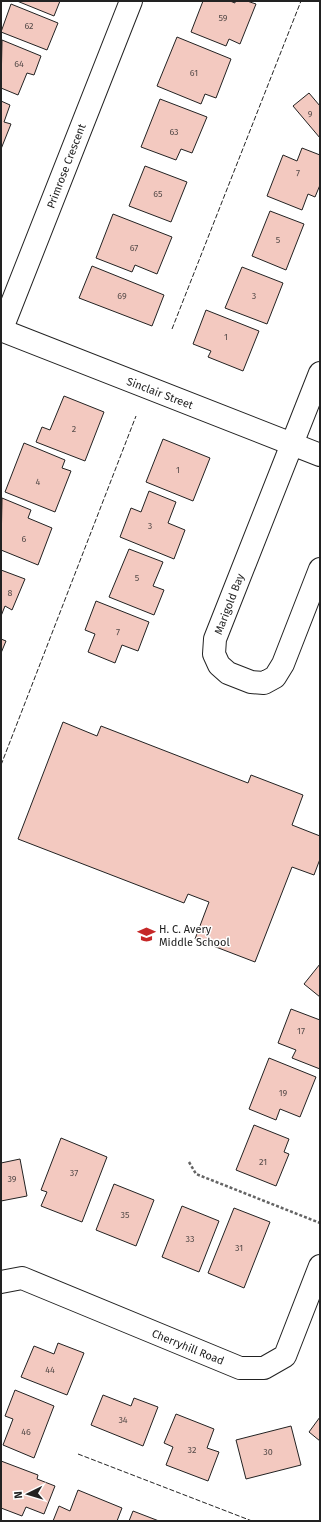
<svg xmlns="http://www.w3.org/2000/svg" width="321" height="1522" viewBox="0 0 321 1522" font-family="'Fira Sans',sans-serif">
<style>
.building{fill:#f3c9c0;stroke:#222}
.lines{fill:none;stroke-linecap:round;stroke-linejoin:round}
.street-casing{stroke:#222;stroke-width:24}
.secondary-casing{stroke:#222;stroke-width:24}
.path{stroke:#646464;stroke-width:2.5;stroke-dasharray:3 2;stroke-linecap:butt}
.street{stroke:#fff;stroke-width:22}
.secondary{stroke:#fff;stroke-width:22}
.fence{stroke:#222;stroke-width:1;stroke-dasharray:5 2;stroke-linecap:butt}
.labels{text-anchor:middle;stroke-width:3;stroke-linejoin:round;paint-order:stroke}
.number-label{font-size:9px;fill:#564c4a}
.street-label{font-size:11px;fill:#222;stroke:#fff}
.poi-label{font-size:11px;fill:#222;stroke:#fff;text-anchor:start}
</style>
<rect width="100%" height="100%" fill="#fff"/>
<g class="building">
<path d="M 17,1 L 60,1 L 54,16 Z"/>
<path d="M 203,1 L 230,1 L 235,3 L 235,1 L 247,1 L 256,4 L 240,44 L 229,39 L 226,46 L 191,32 Z"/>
<path d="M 11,4 L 58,23 L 47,50 L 1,32 Z"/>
<path d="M 177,37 L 231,59 L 216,98 L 205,94 L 201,104 L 157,86 Z"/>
<path d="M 2,40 L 41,56 L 34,75 L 27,73 L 18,95 L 1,88 Z"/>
<path d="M 309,93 L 320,106 L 320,138 L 293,106 Z"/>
<path d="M 160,99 L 207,117 L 192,153 L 181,149 L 176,160 L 141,147 Z"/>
<path d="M 1,101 L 10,105 L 4,122 L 11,124 L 1,149 Z"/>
<path d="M 302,148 L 320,155 L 320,185 L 315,197 L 308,194 L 302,210 L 267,196 L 283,155 L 297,161 Z"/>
<path d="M 145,166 L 187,182 L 171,222 L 129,206 Z"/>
<path d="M 270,211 L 304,224 L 286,270 L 252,256 Z"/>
<path d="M 113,214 L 172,237 L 157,274 L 135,265 L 132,272 L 96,258 Z"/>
<path d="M 92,266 L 164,295 L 152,326 L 79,298 Z"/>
<path d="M 242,267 L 283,283 L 267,324 L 225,308 Z"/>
<path d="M 206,310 L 259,331 L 243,371 L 208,357 L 211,351 L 193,344 Z"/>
<path d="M 64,396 L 104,412 L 85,461 L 36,442 L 42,427 L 50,430 Z"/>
<path d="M 163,439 L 210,458 L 193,501 L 146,482 Z"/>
<path d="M 24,443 L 65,460 L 62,468 L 71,471 L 55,512 L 5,492 Z"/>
<path d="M 149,491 L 176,502 L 168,523 L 185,530 L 174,559 L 120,537 L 131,508 L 141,512 Z"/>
<path d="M 2,498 L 31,510 L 28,518 L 52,528 L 38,565 L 1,550 Z"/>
<path d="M 129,549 L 163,562 L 153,586 L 164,590 L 154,615 L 109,597 Z"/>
<path d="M 1,570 L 25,579 L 12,610 L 5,606 L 1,616 Z"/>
<path d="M 96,601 L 149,622 L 138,651 L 122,645 L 115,663 L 88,652 L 95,634 L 85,630 Z"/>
<path d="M 1,639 L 6,641 L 1,653 Z"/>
<path d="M 63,722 L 97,736 L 101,726 L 248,783 L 251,775 L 303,795 L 292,825 L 320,836 L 320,859 L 314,875 L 292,867 L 255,962 L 195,939 L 209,902 L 188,894 L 184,903 L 18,839 Z"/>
<path d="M 320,964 L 320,997 L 304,984 Z"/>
<path d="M 291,1009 L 320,1020 L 320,1069 L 292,1058 L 296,1050 L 278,1043 Z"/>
<path d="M 269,1058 L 316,1077 L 300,1117 L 280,1109 L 276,1120 L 249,1109 Z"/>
<path d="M 254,1125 L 289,1139 L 284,1152 L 289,1154 L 276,1186 L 236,1170 Z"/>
<path d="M 61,1138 L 107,1157 L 82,1222 L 41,1206 L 47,1192 L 41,1190 Z"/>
<path d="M 20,1159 L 27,1196 L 1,1201 L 1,1163 Z"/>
<path d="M 114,1184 L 154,1200 L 136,1246 L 96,1230 Z"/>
<path d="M 182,1206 L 219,1221 L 199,1272 L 162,1257 Z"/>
<path d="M 234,1208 L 270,1222 L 244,1288 L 208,1273 Z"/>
<path d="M 58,1343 L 84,1353 L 67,1395 L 21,1377 L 34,1346 L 54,1354 Z"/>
<path d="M 15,1390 L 54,1406 L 34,1458 L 3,1445 L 13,1419 L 5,1416 Z"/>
<path d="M 103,1395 L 131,1406 L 134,1398 L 158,1407 L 143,1446 L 91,1425 Z"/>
<path d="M 176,1414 L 214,1429 L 207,1448 L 219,1452 L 208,1481 L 166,1465 L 173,1447 L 164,1443 Z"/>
<path d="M 320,1417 L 320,1441 L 309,1432 Z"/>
<path d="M 291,1426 L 301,1465 L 246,1479 L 236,1440 Z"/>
<path d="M 1,1461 L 38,1475 L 37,1479 L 55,1486 L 44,1514 L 26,1507 L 22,1516 L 1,1508 Z"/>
<path d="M 78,1490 L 122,1508 L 117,1521 L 53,1521 L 59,1506 L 70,1511 Z"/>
<path d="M 133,1511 L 159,1521 L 129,1521 Z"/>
</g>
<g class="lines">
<defs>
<g id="street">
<path d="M 1,331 L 131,1"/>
<path d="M 320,373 L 215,639 L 214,654 L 219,665 L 228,673 L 251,682 L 264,683 L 275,677 L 283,664 L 320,569"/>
<path d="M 1,1282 L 22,1278 L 240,1368 L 264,1368 L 285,1356 L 320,1266"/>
</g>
<path id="secondary" d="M 1,330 L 320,455"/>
</defs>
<use href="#street" class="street-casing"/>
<use href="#secondary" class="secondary-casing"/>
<path class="path" d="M 189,1162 L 196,1174 L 320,1223"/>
<use href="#street" class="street"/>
<use href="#secondary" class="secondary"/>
<g class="fence">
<path d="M 172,329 L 301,1"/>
<path d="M 1,765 L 136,416"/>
<path d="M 78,1454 L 252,1521"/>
</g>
</g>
<defs>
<symbol id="school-bare" viewBox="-9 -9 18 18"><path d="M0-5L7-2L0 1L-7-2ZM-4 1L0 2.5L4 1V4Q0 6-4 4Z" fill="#c62828" stroke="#fff" stroke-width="2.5" paint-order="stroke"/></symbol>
</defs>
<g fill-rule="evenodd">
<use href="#school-bare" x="134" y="922" width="25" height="25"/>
</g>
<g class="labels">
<g class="number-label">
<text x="223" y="21">59</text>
<text x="29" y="29">62</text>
<text x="19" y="67">64</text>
<text x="194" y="76">61</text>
<text x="310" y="117">9</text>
<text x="174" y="135">63</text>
<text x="298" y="176">7</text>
<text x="158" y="197">65</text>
<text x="278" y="243">5</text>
<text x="134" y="251">67</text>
<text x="122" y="299">69</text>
<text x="254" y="299">3</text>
<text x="226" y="340">1</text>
<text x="74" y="432">2</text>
<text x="178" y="473">1</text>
<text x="38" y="485">4</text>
<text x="150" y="529">3</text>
<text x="24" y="542">6</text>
<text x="137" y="581">5</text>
<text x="10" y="596">8</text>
<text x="118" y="635">7</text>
<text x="301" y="1034">17</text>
<text x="283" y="1096">19</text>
<text x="263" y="1165">21</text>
<text x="74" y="1176">37</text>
<text x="12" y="1182">39</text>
<text x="125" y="1218">35</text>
<text x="190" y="1242">33</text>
<text x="239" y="1251">31</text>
<text x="50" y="1373">44</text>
<text x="123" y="1423">34</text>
<text x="26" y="1435">46</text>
<text x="192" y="1453">32</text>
<text x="268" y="1455">30</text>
</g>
<g class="street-label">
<text transform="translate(66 166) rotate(-69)" y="4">Primrose Crescent</text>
<text transform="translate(160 393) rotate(21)" y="4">Sinclair Street</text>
<text transform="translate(229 604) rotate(-69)" y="4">Marigold Bay</text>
<text transform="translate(188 1347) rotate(22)" y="4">Cherryhill Road</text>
</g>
<g class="poi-label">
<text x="159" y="933">H. C. Avery<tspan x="159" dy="13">Middle School</tspan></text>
</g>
</g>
<rect width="321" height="1522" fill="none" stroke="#222222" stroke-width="4"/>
<g transform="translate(28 1494) rotate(265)" stroke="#ffffff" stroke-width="3" paint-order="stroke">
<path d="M0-3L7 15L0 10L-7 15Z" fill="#222222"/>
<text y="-6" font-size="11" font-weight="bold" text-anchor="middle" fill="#222222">N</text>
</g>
</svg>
